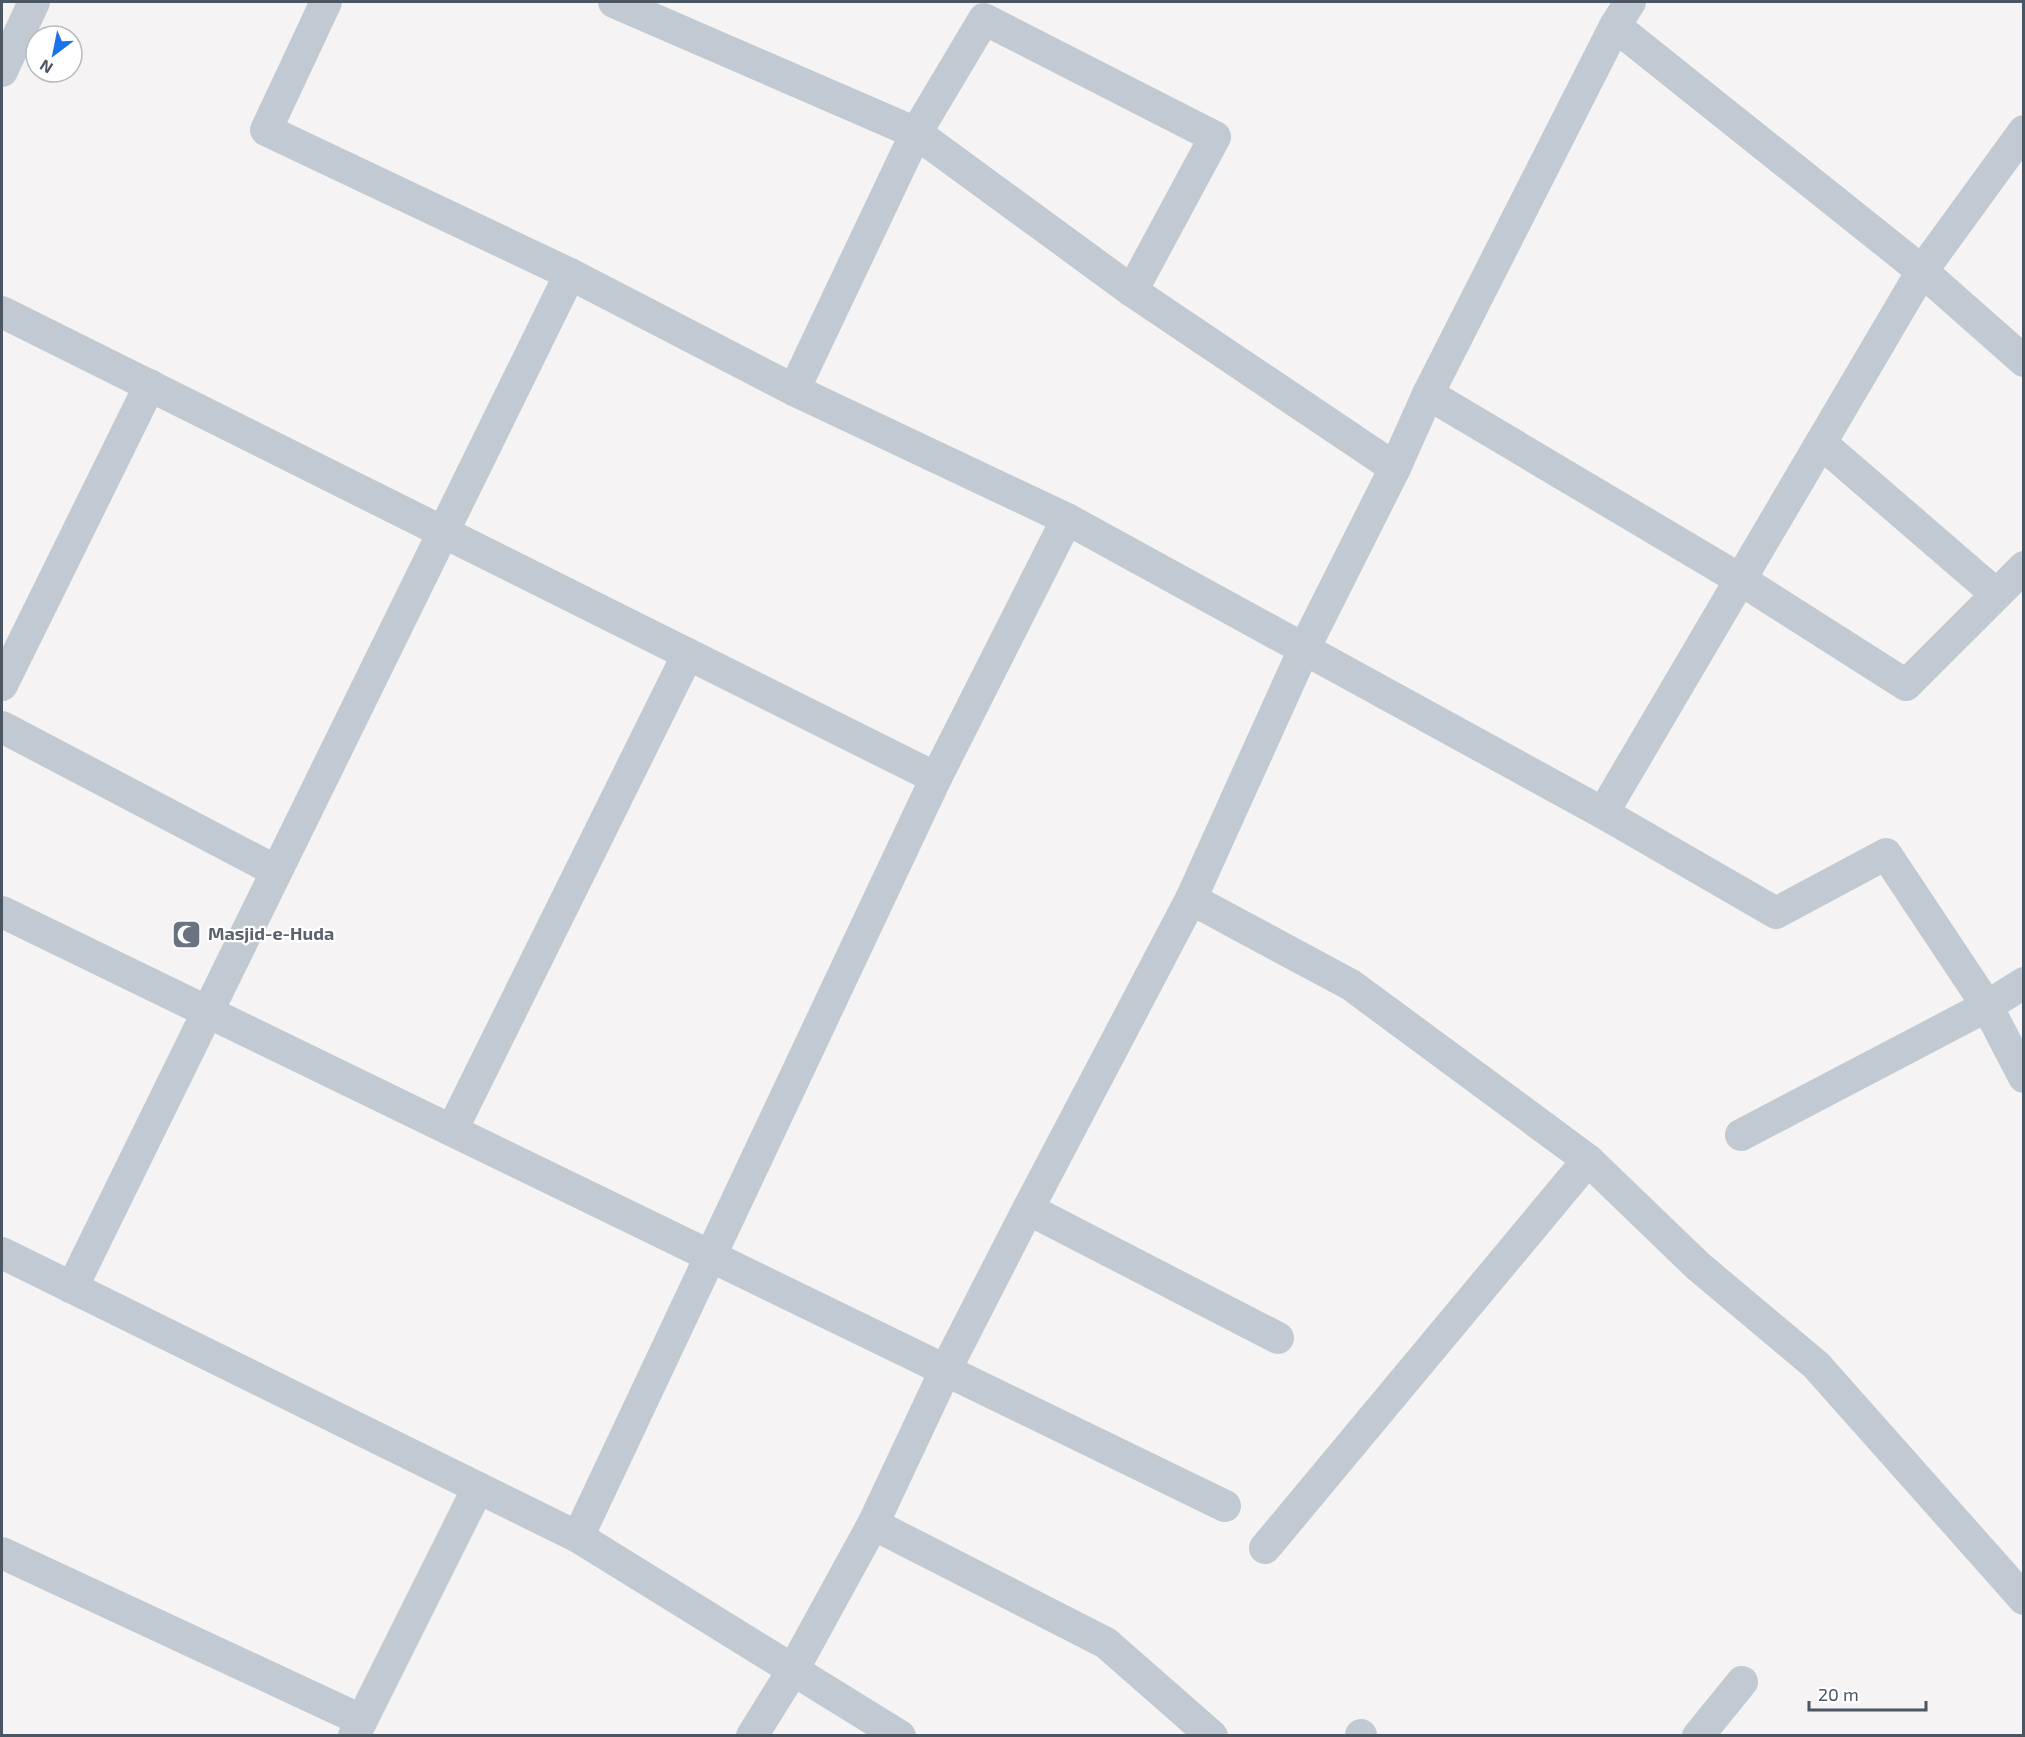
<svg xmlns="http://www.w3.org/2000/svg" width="2025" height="1737" viewBox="0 0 2025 1737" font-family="'Exo 2',sans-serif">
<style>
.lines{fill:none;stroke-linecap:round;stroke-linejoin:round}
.minor{stroke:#c1cad2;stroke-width:32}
.labels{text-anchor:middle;stroke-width:4.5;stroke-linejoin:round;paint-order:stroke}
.worship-label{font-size:18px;font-weight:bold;fill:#5b616d;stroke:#fff;text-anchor:start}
</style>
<rect width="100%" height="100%" fill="#f5f3f3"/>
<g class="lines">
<g class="minor">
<path d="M 326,2 L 266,130 L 570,274 L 794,390 L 1067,519 L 1603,813 L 1776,913 L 1886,854 L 1987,1006 L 2024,1077"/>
<path d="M 614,2 L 916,133 L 1132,291 L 1395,468"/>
<path d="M 1630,2 L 1615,26 L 1922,271 L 2024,361"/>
<path d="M 2,71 L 34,2"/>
<path d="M 2,312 L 936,778"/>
<path d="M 794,390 L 916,133 L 984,19 L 1215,137 L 1132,291"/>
<path d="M 1428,394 L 1741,580 L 1906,685 L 2024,567"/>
<path d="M 1821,443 L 1996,594"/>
<path d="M 2,685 L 150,385"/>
<path d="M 2,727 L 276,871"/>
<path d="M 1603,813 L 1922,271 L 2024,131"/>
<path d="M 1191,899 L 1351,985 L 1588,1160 L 1698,1266 L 1816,1365 L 2024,1599"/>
<path d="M 2,912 L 1225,1506"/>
<path d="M 452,1130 L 688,654"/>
<path d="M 1741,1135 L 1987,1006 L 2024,983"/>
<path d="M 1028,1209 L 1278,1338"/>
<path d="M 2,1253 L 578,1537 L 900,1736"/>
<path d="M 72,1288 L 570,274"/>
<path d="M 873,1524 L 1106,1643 L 1212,1736"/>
<path d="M 578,1537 L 936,778 L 1067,519"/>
<path d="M 1265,1548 L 1588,1160"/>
<path d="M 2,1553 L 361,1720"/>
<path d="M 354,1736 L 478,1488"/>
<path d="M 752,1736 L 793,1670 L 873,1524 L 945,1371 L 1028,1209 L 1191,899 L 1305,647 L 1395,468 L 1428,394 L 1615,26"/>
<path d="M 1361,1736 L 1361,1735"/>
<path d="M 1698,1736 L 1742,1682"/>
</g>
</g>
<defs>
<symbol id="mosque-square" viewBox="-11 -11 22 22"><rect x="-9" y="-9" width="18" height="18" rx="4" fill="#6b7280" stroke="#fff"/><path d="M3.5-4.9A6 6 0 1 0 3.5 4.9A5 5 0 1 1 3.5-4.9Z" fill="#fff"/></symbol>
</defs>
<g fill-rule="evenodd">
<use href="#mosque-square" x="170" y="918" width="33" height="33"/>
</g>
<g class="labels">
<g class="worship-label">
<text x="208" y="940">Masjid-e-Huda</text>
</g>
</g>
<rect width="2025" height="1737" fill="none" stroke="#4a5661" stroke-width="6"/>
<g transform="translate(54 54) rotate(212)"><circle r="28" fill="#ffffff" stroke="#b7bbc0" stroke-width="1.5"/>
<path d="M0-4.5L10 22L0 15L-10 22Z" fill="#1a73e8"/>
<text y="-9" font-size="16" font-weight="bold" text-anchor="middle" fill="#4a5661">N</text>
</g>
<path d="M1809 1701v9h117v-9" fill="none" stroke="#4a5661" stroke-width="3"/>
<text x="1818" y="1701" font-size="18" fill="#4a5661" stroke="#ffffff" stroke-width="4.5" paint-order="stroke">20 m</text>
</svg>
